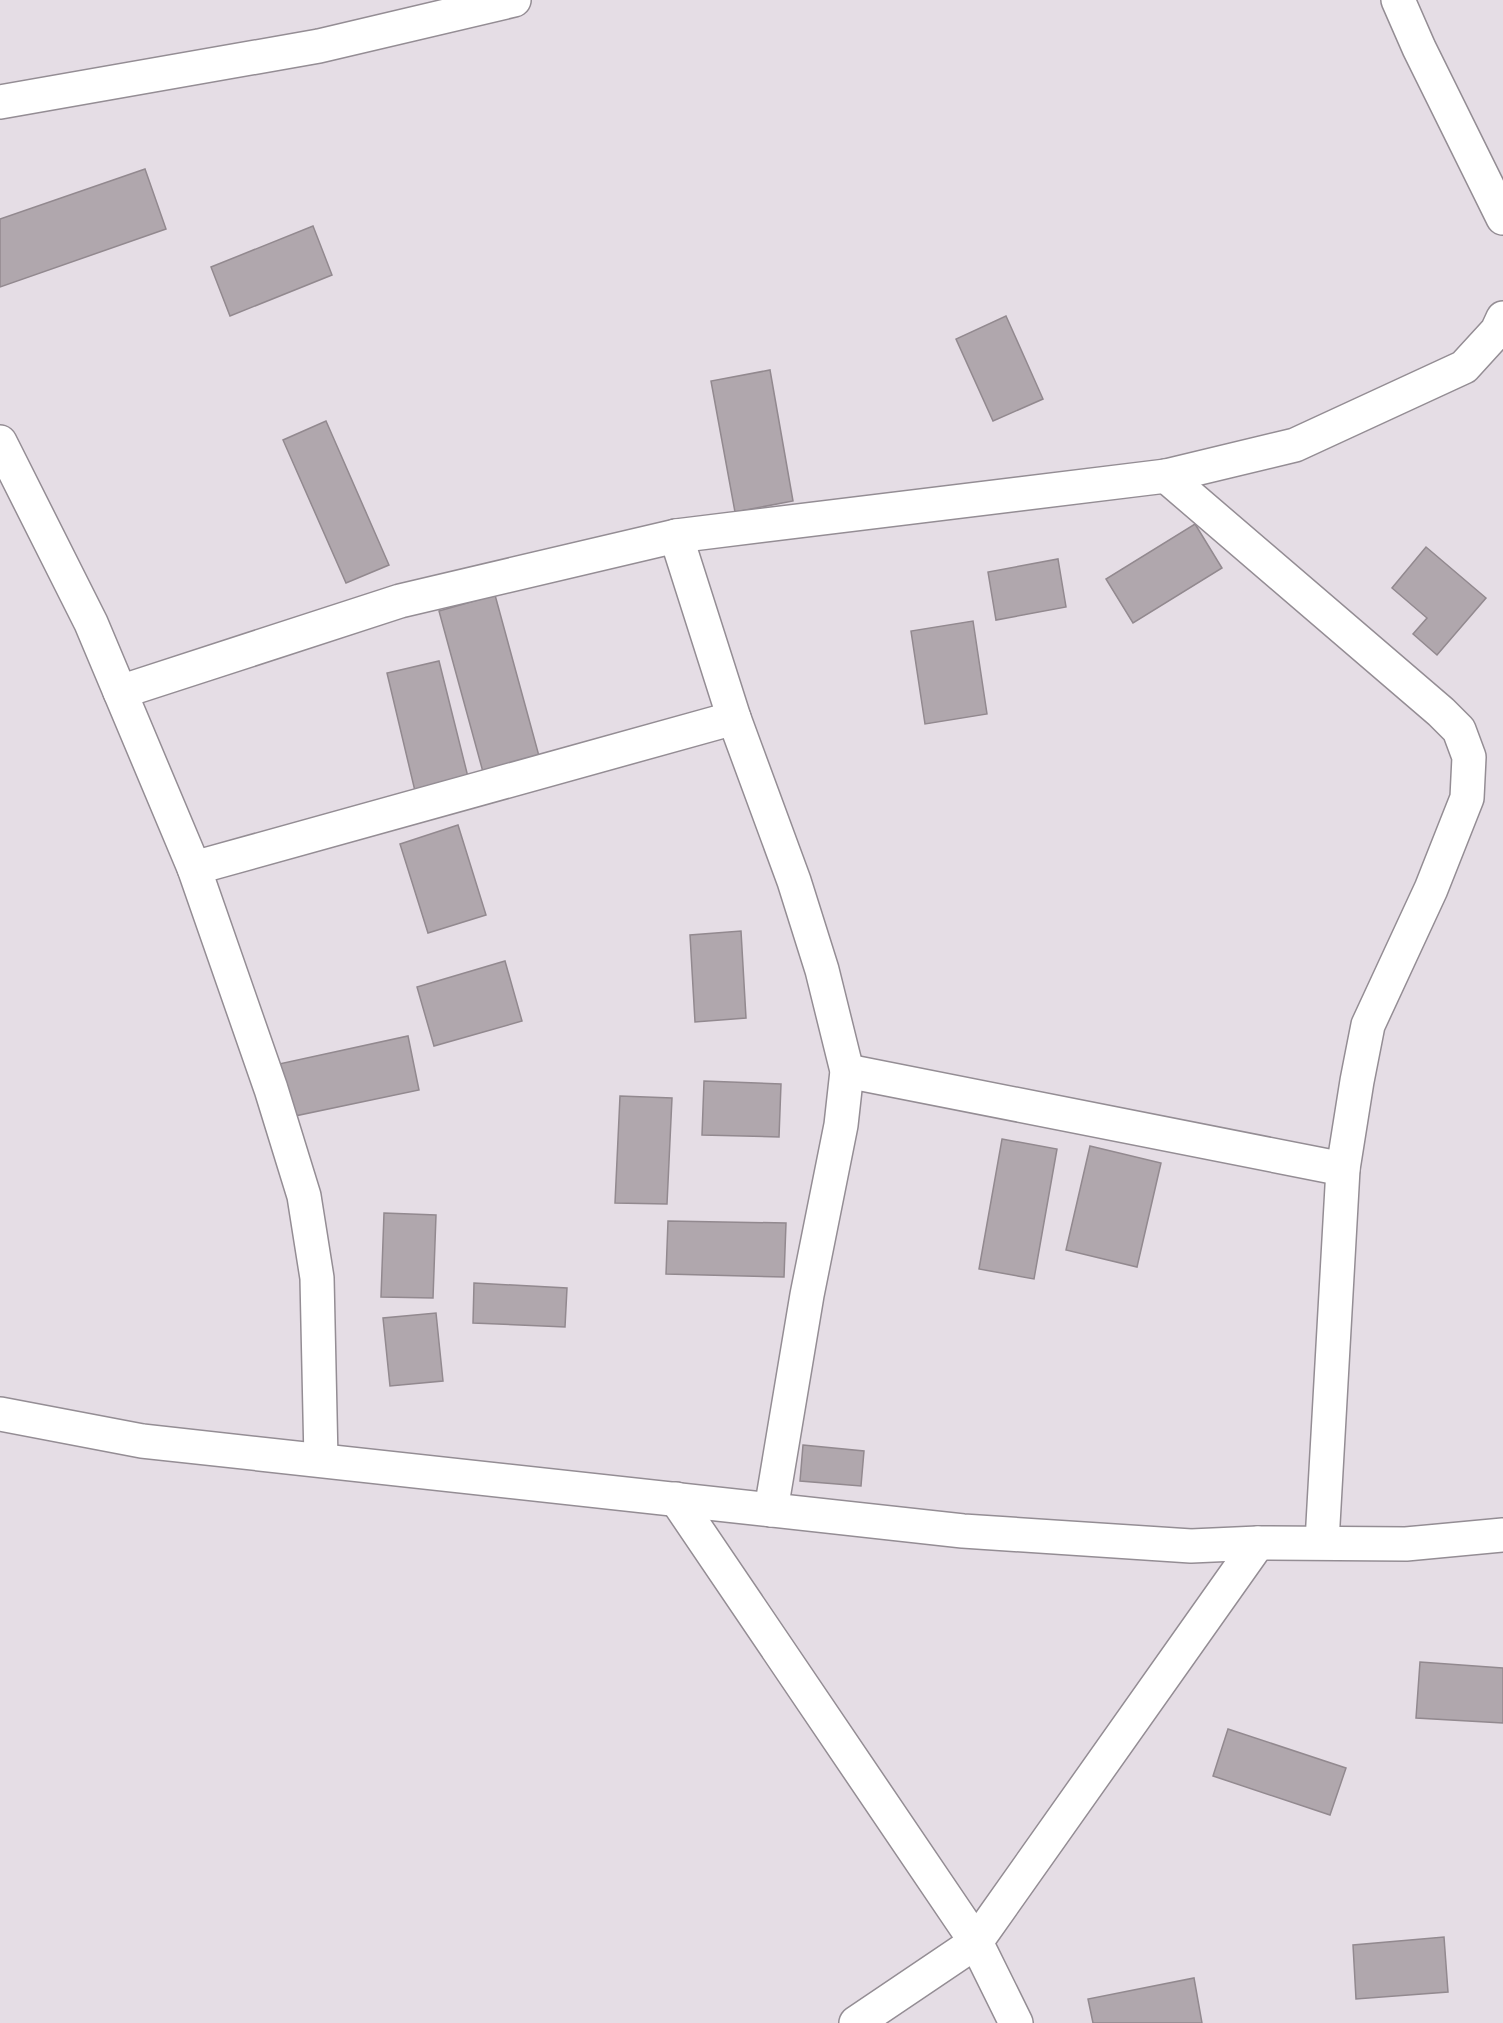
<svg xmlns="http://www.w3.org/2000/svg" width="1503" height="2023" viewBox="0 0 1503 2023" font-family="'Roboto Condensed',sans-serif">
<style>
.building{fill:#b0a7ad;stroke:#92898f;stroke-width:1.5}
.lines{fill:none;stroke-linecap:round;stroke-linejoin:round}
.street-casing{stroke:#948d94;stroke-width:36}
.secondary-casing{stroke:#948d94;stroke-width:36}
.street{stroke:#fff;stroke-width:33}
.secondary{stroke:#fff;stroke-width:33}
</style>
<rect width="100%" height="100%" fill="#e5dde5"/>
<g class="building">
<path d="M 145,169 L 166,229 L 0,287 L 0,219 Z"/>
<path d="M 313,226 L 332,275 L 230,316 L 211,267 Z"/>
<path d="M 1006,316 L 1043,399 L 993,421 L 956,339 Z"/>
<path d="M 770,370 L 793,501 L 735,512 L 711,381 Z"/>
<path d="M 326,421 L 389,565 L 346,583 L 283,440 Z"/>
<path d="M 1195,524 L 1222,568 L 1133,623 L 1106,579 Z"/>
<path d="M 1426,547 L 1486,598 L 1437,655 L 1413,634 L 1427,618 L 1392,588 Z"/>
<path d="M 1058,559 L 1066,607 L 996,620 L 988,572 Z"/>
<path d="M 495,595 L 539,756 L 483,772 L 439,611 Z"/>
<path d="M 973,621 L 987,714 L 925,724 L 911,631 Z"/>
<path d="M 439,661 L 468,777 L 415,791 L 387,673 Z"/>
<path d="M 458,825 L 486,915 L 428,933 L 400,844 Z"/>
<path d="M 741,931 L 746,1018 L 695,1022 L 690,935 Z"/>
<path d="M 505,961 L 522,1021 L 434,1046 L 417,987 Z"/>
<path d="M 408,1036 L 419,1090 L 290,1117 L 279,1064 Z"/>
<path d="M 704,1081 L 781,1084 L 779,1137 L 702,1135 Z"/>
<path d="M 620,1096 L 672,1098 L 667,1204 L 615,1203 Z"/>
<path d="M 1002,1139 L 1057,1149 L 1034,1279 L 979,1269 Z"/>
<path d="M 1090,1146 L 1161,1163 L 1137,1267 L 1066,1250 Z"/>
<path d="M 384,1213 L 436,1215 L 433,1298 L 381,1297 Z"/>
<path d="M 668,1221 L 786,1223 L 784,1277 L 666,1274 Z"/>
<path d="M 474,1283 L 567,1288 L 565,1327 L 473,1323 Z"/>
<path d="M 436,1313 L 443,1381 L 390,1386 L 383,1318 Z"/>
<path d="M 803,1445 L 864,1451 L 861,1486 L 800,1481 Z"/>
<path d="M 1420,1662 L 1503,1668 L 1503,1723 L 1416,1718 Z"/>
<path d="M 1228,1729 L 1346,1768 L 1330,1815 L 1213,1776 Z"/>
<path d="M 1444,1937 L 1448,1992 L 1356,1999 L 1353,1945 Z"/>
<path d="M 1194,1978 L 1202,2023 L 1093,2023 L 1088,1999 Z"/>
</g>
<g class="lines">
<defs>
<g id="street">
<path d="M 1398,0 L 1419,48 L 1503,218"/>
<path d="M 0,102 L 319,46 L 514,0"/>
<path d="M 0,442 L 91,623 L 194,868 L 271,1089 L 304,1196 L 317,1278 L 321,1460"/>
<path d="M 1166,476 L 1441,712 L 1459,730 L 1469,757 L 1467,798 L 1431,889 L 1368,1025 L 1357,1081 L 1343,1169 L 1322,1542"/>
<path d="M 676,536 L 734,718 L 794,881 L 822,970 L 847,1071 L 841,1125 L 807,1295 L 771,1510"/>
<path d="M 120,692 L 400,601 L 676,536 L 1166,476 L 1295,445 L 1464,367 L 1497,331 L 1503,318"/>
<path d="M 194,868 L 734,718"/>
<path d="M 847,1071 L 1343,1169"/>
<path d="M 676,1499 L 976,1942 L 1016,2023"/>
<path d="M 856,2023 L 976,1942 L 1258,1543"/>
</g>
<path id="secondary" d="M 0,1414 L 142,1441 L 963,1531 L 1191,1546 L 1258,1543 L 1406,1544 L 1503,1535"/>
</defs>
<use href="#street" class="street-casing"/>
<use href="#secondary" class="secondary-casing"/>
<use href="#street" class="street"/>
<use href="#secondary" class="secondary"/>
</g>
</svg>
